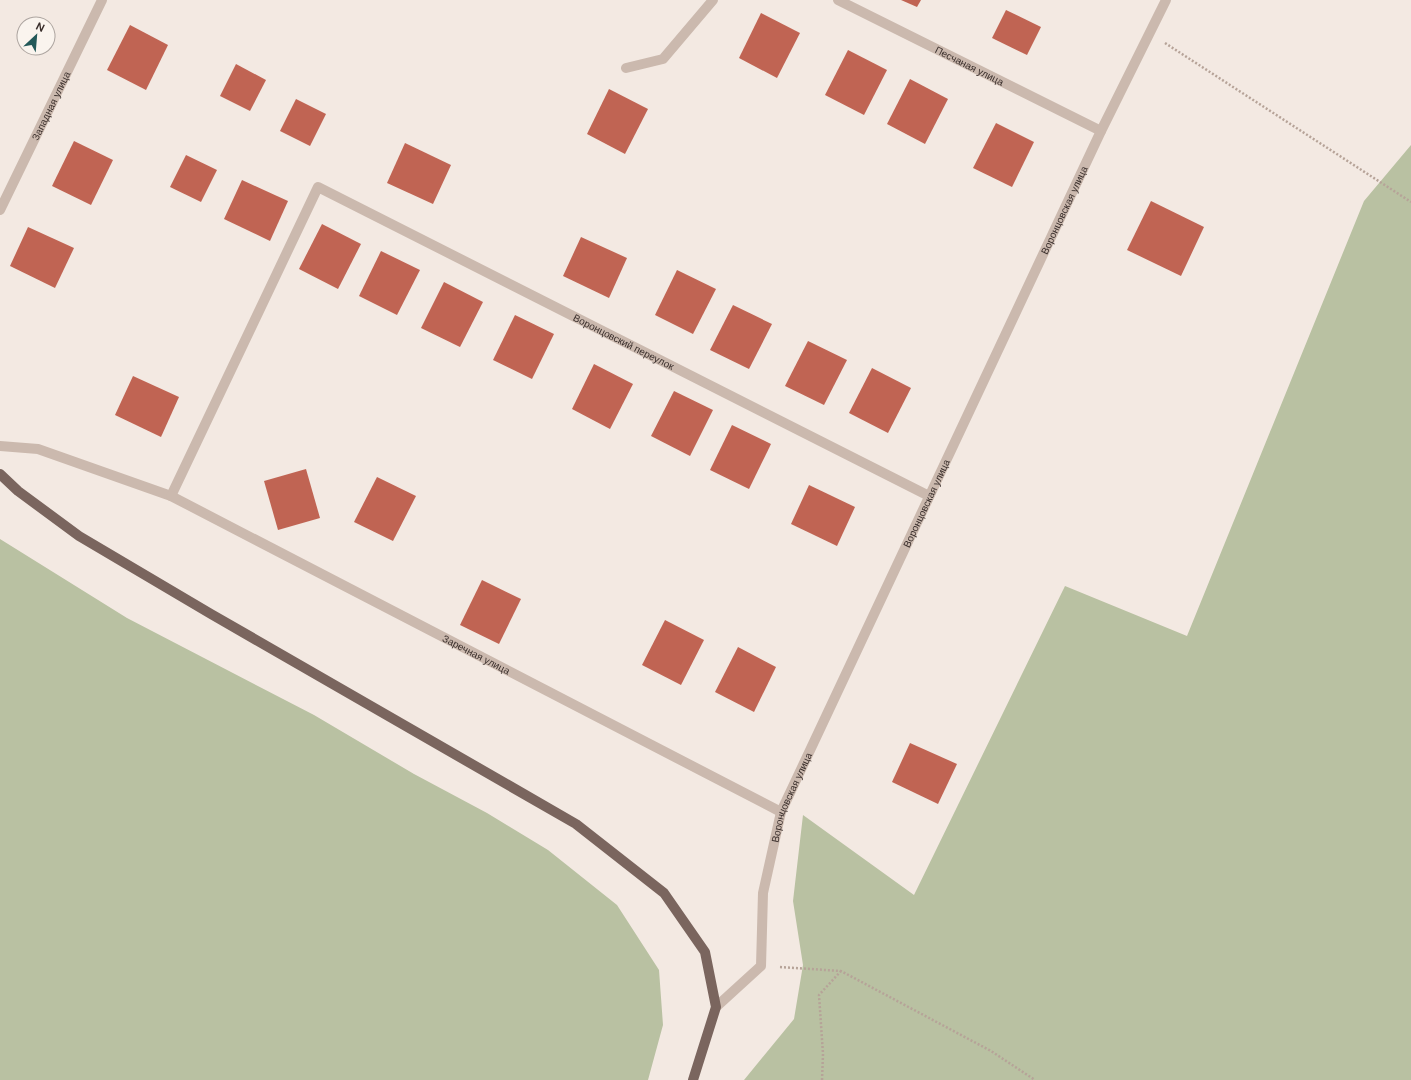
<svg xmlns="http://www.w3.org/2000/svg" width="1411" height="1080" viewBox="0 0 1411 1080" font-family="'DM Sans',sans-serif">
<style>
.green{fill:#b9c1a2}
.building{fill:#c06453}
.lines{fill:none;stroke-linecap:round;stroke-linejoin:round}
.path{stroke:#b6a398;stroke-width:2.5;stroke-dasharray:2 2;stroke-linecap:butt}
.minor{stroke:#cbb9ae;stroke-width:10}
.major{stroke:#7a655e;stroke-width:10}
.labels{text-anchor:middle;stroke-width:4;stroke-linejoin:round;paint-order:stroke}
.street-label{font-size:10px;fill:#3a2f2c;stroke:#faf4ee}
</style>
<rect width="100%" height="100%" fill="#f3e9e2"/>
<g class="green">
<path d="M 1411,145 L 1411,1080 L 744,1080 L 794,1019 L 803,965 L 793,901 L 803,815 L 914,895 L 1065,586 L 1187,636 L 1364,201 Z"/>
<path d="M 0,539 L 127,618 L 314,715 L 414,774 L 487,813 L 548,850 L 617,905 L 659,970 L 663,1025 L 648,1080 L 0,1080 Z"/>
</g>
<g class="building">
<path d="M 901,0 L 921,0 L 917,7 Z"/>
<path d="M 1006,10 L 1041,27 L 1027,55 L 992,38 Z"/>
<path d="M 761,13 L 800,33 L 777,78 L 739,58 Z"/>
<path d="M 130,25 L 168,45 L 146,90 L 107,70 Z"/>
<path d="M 848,50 L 887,70 L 864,115 L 825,95 Z"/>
<path d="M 236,64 L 266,80 L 250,111 L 220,96 Z"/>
<path d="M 910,79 L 948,99 L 925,144 L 887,124 Z"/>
<path d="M 609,89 L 648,109 L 625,154 L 587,134 Z"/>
<path d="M 296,99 L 326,114 L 310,146 L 280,131 Z"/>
<path d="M 996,123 L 1034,142 L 1012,187 L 973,168 Z"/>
<path d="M 74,141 L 113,160 L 91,205 L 52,186 Z"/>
<path d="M 405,143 L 451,165 L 433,204 L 387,183 Z"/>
<path d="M 186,155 L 217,170 L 201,202 L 170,187 Z"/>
<path d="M 242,180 L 288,201 L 270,241 L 224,219 Z"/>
<path d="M 1151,201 L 1204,227 L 1181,276 L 1127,250 Z"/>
<path d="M 322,224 L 361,244 L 338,289 L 299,269 Z"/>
<path d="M 28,227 L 74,248 L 55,288 L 10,266 Z"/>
<path d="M 581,237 L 627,258 L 609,298 L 563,276 Z"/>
<path d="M 381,251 L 420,270 L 397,315 L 359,296 Z"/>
<path d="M 677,270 L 716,289 L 693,334 L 655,315 Z"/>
<path d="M 444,282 L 483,302 L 460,347 L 421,328 Z"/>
<path d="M 733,305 L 772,324 L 749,369 L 710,350 Z"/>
<path d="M 515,315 L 554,334 L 532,379 L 493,360 Z"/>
<path d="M 808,341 L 847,360 L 824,405 L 785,386 Z"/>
<path d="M 594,364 L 633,384 L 610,429 L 572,409 Z"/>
<path d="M 872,368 L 911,388 L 888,433 L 849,413 Z"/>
<path d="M 133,376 L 179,397 L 161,437 L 115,415 Z"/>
<path d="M 674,391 L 713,410 L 690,456 L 651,436 Z"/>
<path d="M 732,425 L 771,444 L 749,489 L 710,470 Z"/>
<path d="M 306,469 L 320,518 L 278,530 L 264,481 Z"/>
<path d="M 377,477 L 416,496 L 393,541 L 354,522 Z"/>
<path d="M 809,485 L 855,507 L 837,546 L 791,524 Z"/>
<path d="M 482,580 L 521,599 L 499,644 L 460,625 Z"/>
<path d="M 665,620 L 704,640 L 681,685 L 642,665 Z"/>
<path d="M 738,647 L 776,667 L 754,712 L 715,692 Z"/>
<path d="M 910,743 L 957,764 L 938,804 L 892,782 Z"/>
</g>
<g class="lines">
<g class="path">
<path d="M 1165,43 L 1411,202"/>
<path d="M 780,967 L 841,971 L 991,1051 L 1035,1080"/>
<path d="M 822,1080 L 823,1054 L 819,995 L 841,971"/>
</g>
<g class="minor">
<path id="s1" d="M 838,0 L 1101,131"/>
<path d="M 626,68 L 663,59 L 713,0"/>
<path id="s2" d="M 0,210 L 102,0"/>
<path id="s3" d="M 0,446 L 38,449 L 171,496 L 318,187 L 929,496"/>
<path id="s4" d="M 171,496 L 781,812"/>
<path id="s5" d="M 716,1007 L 761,966 L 763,893 L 781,812 L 1101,131 L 1166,0"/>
</g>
<path class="major" d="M 0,474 L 18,491 L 79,536 L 211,614 L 576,824 L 664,893 L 705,952 L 716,1007 L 693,1080"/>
</g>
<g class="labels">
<g class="street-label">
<text dy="4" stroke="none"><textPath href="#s1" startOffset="147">Песчаная улица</textPath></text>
<text dy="4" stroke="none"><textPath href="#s2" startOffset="116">Западная улица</textPath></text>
<text dy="4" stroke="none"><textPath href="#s5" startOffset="882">Воронцовская улица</textPath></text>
<text dy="4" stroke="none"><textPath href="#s3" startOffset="864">Воронцовский переулок</textPath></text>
<text dy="4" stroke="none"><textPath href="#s5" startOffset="558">Воронцовская улица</textPath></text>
<text dy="4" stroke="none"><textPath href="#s4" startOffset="344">Заречная улица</textPath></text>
<text dy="4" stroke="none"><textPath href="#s5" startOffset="234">Воронцовская улица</textPath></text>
</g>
</g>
<g transform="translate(36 36) rotate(26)"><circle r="19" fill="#faf4ee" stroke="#ada5a0"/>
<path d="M0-3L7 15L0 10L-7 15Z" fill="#235959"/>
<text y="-6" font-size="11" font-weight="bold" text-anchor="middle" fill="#3a2f2c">N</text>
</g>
</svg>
